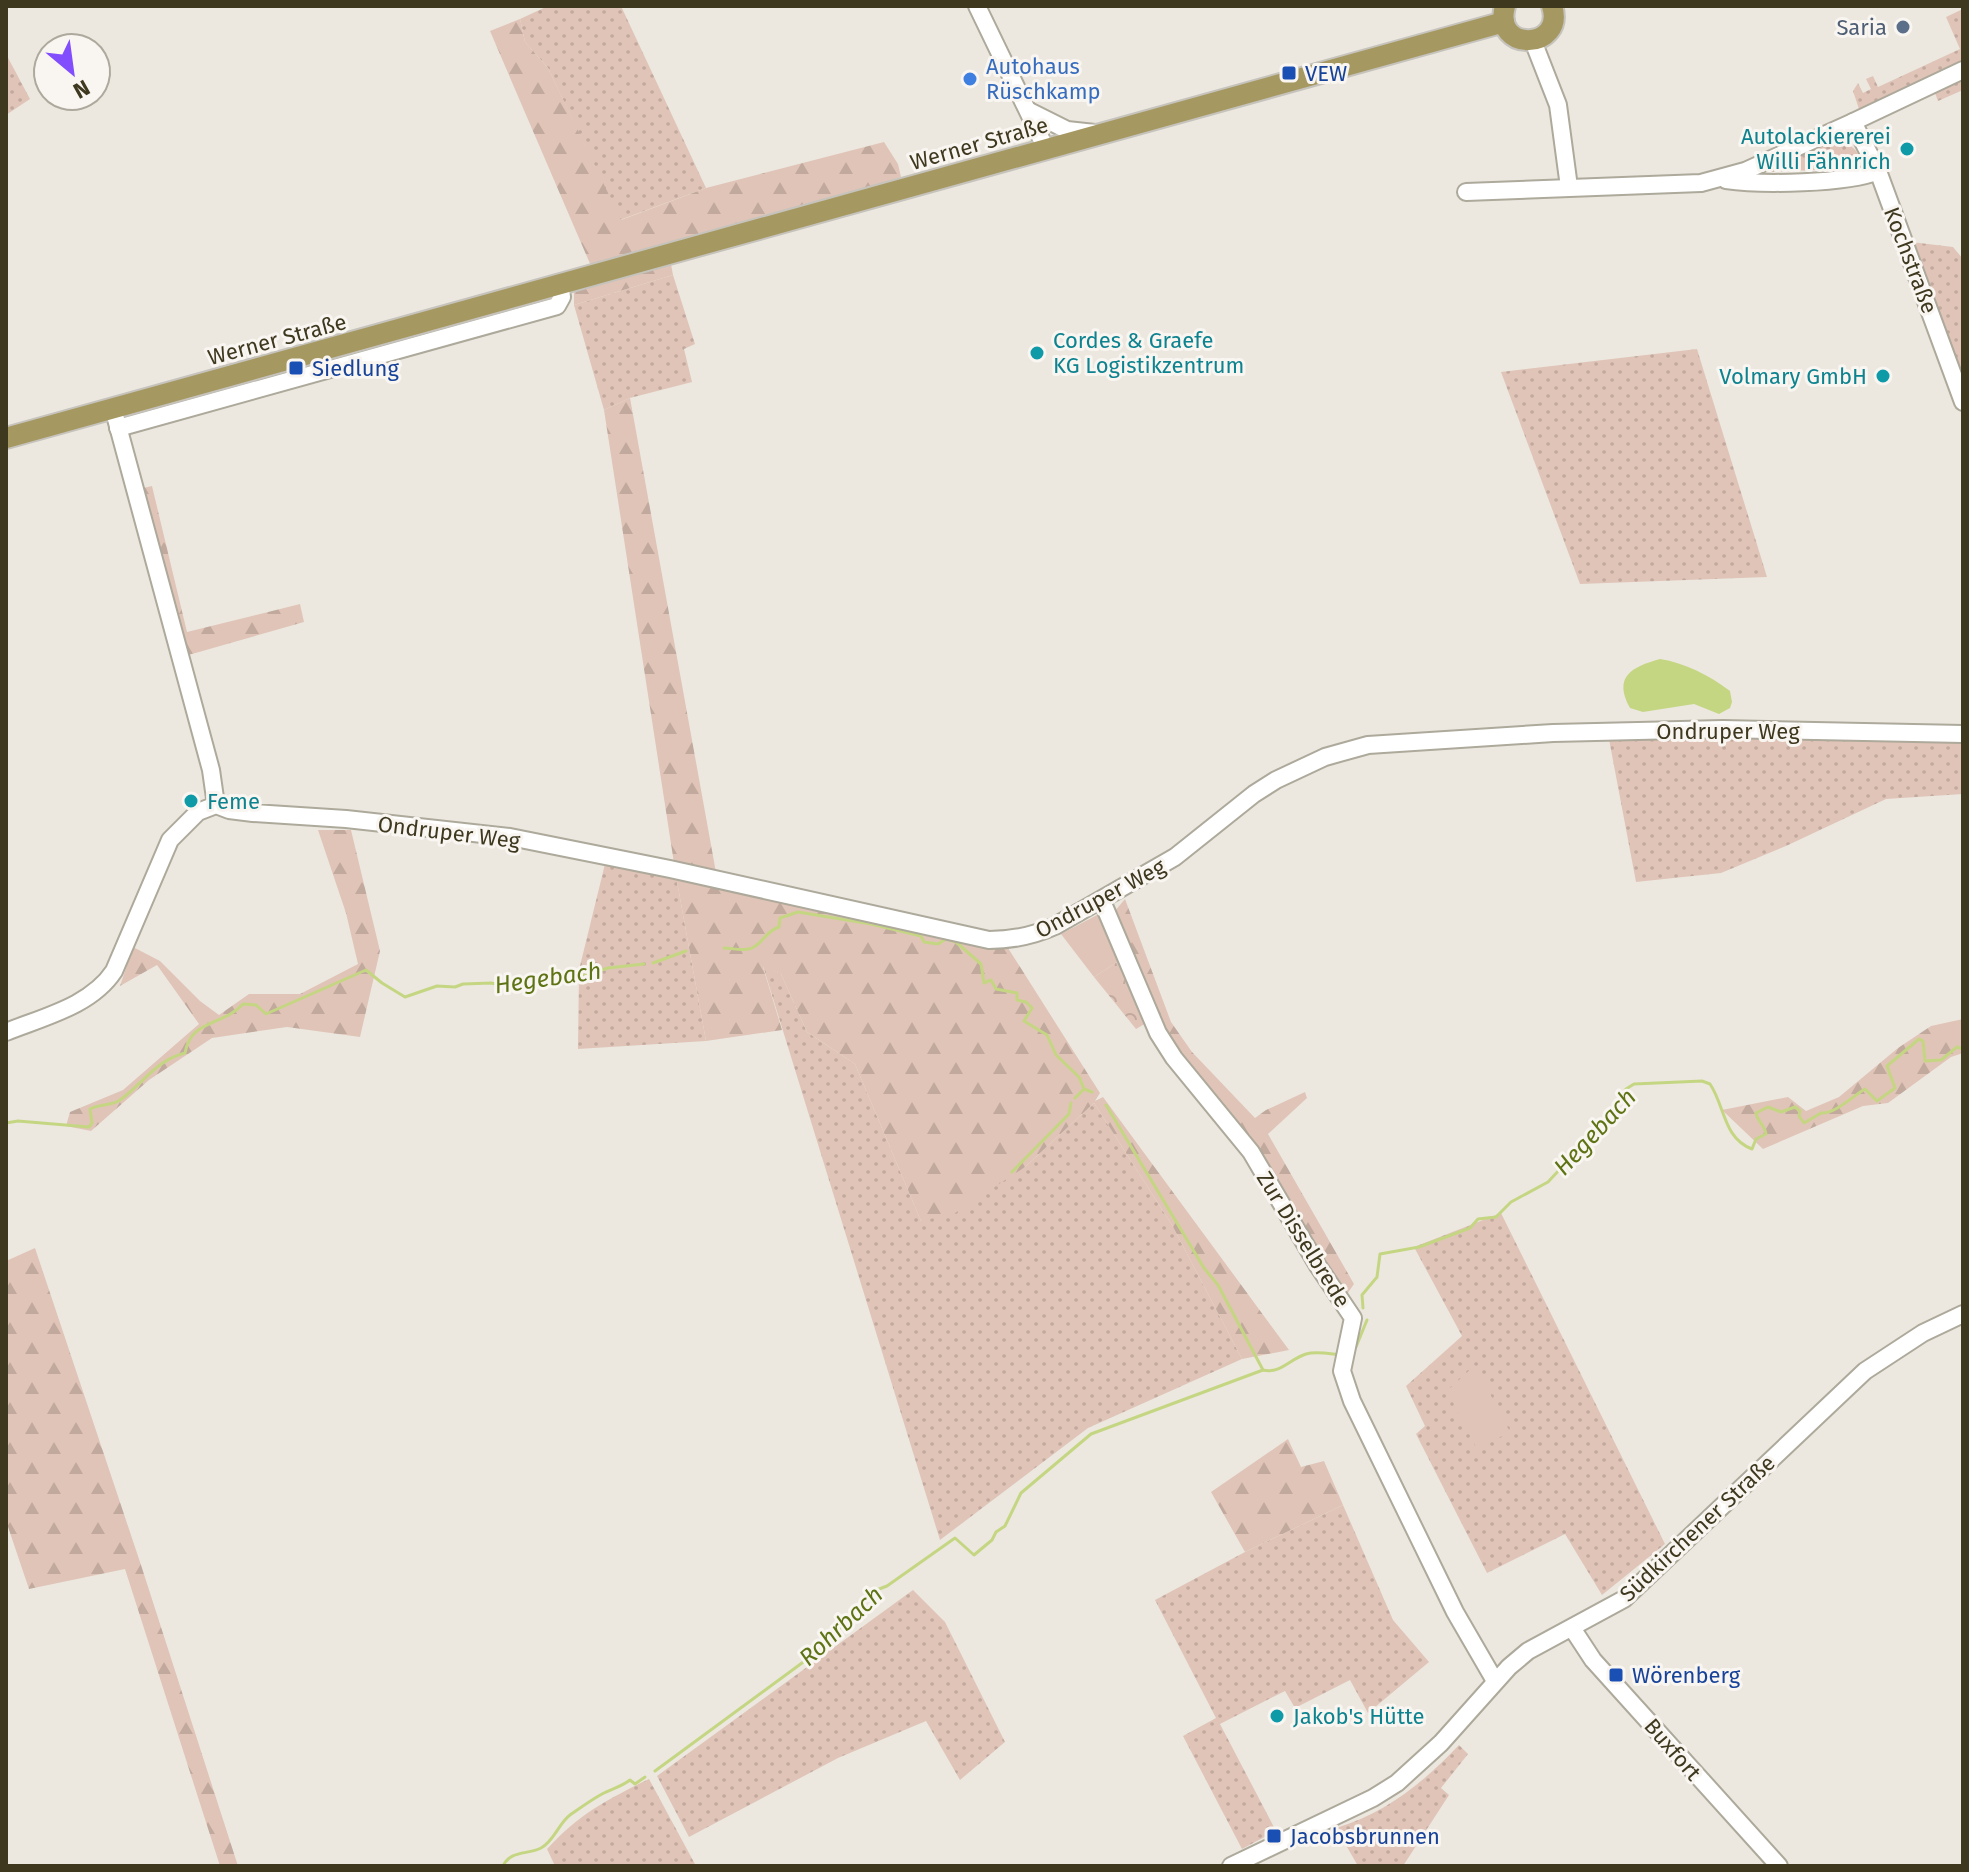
<svg xmlns="http://www.w3.org/2000/svg" width="1969" height="1872" viewBox="0 0 1969 1872" font-family="'Fira Sans',sans-serif">
<style>
.grass{fill:url(#grass-dots)}
.forest{fill:url(#forest-firs)}
.park{fill:url(#park-crowns)}
.pitch{fill:#e0c4b7}
.water{fill:#c5d683}
.lines{fill:none;stroke-linecap:round;stroke-linejoin:round}
.stream{stroke:#c5d683;stroke-width:3}
.minor-casing{stroke:#ada99b;stroke-width:20}
.major-casing{stroke:#c5c3bc;stroke-width:24}
.minor{stroke:#fff;stroke-width:16}
.major{stroke:#a69861;stroke-width:20}
.service-dot{fill:#5c6f8a;stroke:#f9f5f1;stroke-width:3}
.transit-dot{fill:#1a4fb4;stroke:#f9f5f1;stroke-width:3}
.shop-dot{fill:#3f7fe0;stroke:#f9f5f1;stroke-width:3}
.culture-dot{fill:#0f9aa8;stroke:#f9f5f1;stroke-width:3}
.labels{text-anchor:middle;stroke-width:6;stroke-linejoin:round;paint-order:stroke}
.service-label{font-size:22px;fill:#4e5e75;stroke:#f9f5f1;text-anchor:end}
.shop-label{font-size:22px;fill:#366cbe;stroke:#f9f5f1;text-anchor:start}
.transit-label{font-size:22px;fill:#164399;stroke:#f9f5f1;text-anchor:start}
.culture-label{font-size:22px;fill:#0d838f;stroke:#f9f5f1;text-anchor:start}
.street-label{font-size:22px;fill:#3e381f;stroke:#f9f5f1}
.water-label{font-size:24px;font-style:italic;fill:#5e7414;stroke:#f9f5f1}
</style>
<defs>
<pattern id="grass-dots" width="8" height="8" patternUnits="userSpaceOnUse" patternTransform="scale(2)"><rect width="8" height="8" fill="#e0c4b7"/><path d="M2 2h.1M6 6h.1" fill="none" stroke="#c1a99d" stroke-width="1.8" stroke-linecap="round"/></pattern>
<pattern id="forest-firs" width="22" height="20" patternUnits="userSpaceOnUse" patternTransform="scale(2)"><rect width="22" height="20" fill="#e0c4b7"/><path d="M5 1l3.5 6h-7zM16 11l3.5 6h-7z" fill="#c1a99d"/></pattern>
<pattern id="park-crowns" width="20" height="18" patternUnits="userSpaceOnUse" patternTransform="scale(2)"><rect width="20" height="18" fill="#e0c4b7"/><path d="M2 6a3 3 0 1 1 6 0M12 15a3 3 0 1 1 6 0" fill="none" stroke="#c1a99d"/></pattern>
</defs>
<rect width="100%" height="100%" fill="#ece8e0"/>
<g class="grass">
<path d="M 548,6 L 621,6 L 706,188 L 620,220 L 548,68 L 525,42 L 520,19 Z"/>
<path d="M 1963,9 L 1963,61 L 1859,109 L 1853,91 L 1858,83 L 1863,93 L 1871,89 L 1866,79 L 1873,76 L 1878,87 L 1960,49 L 1946,17 Z"/>
<path d="M 6,54 L 30,99 L 6,115 Z"/>
<path d="M 1963,80 L 1963,90 L 1938,101 L 1935,93 Z"/>
<path d="M 1834,139 C 1848,142 1866,153 1858,168 L 1766,172 Z"/>
<path d="M 1911,242 L 1953,247 L 1963,259 L 1963,379 Z"/>
<path d="M 673,275 L 695,344 L 684,349 L 692,382 L 630,398 L 604,410 L 574,305 Z"/>
<path d="M 556,295 L 556,301 L 125,423 L 127,416 Z"/>
<path d="M 1697,349 L 1767,577 L 1580,584 L 1501,372 Z"/>
<path d="M 1608,734 L 1963,739 L 1963,794 L 1886,799 L 1786,846 L 1721,873 L 1636,882 Z"/>
<path d="M 605,864 L 676,876 L 706,1041 L 578,1049 L 579,970 Z"/>
<path d="M 763,966 L 781,974 L 807,1032 L 855,1064 L 921,1221 L 1025,1167 L 1094,1103 L 1172,1225 L 1242,1359 L 1088,1428 L 940,1540 Z"/>
<path d="M 1501,1213 L 1665,1544 L 1602,1595 L 1565,1534 L 1487,1573 L 1416,1434 L 1425,1426 L 1406,1386 L 1462,1336 L 1414,1247 Z"/>
<path d="M 1343,1505 L 1393,1620 L 1429,1662 L 1368,1713 L 1350,1680 L 1295,1708 L 1285,1691 L 1220,1724 L 1276,1831 L 1242,1849 L 1183,1736 L 1216,1718 L 1155,1600 L 1245,1552 Z"/>
<path d="M 913,1590 L 945,1622 L 1005,1742 L 960,1780 L 926,1721 L 838,1758 L 689,1837 L 657,1776 Z"/>
<path d="M 1459,1745 L 1468,1754 L 1441,1788 L 1449,1795 L 1403,1866 L 1358,1866 L 1336,1828 C 1386,1813 1423,1783 1459,1745 Z"/>
<path d="M 649,1779 L 696,1866 L 555,1866 L 547,1849 C 579,1814 606,1800 649,1779 Z"/>
</g>
<g class="forest">
<path d="M 520,19 L 525,42 L 548,68 L 621,220 L 706,188 L 884,142 L 898,164 L 901,177 L 796,210 L 591,266 L 490,31 Z"/>
<path d="M 671,264 L 673,275 L 574,305 L 574,291 Z"/>
<path d="M 630,398 L 719,889 L 1008,948 L 1100,1093 L 1095,1101 L 1103,1097 L 1289,1350 L 1242,1359 L 1172,1225 L 1094,1103 L 1025,1167 L 955,1213 L 921,1221 L 855,1064 L 807,1032 L 781,974 L 763,967 L 782,1030 L 706,1041 L 676,876 L 604,410 Z"/>
<path d="M 152,486 L 187,632 L 300,604 L 304,622 L 185,656 L 139,489 Z"/>
<path d="M 318,830 L 351,830 L 380,951 L 360,1037 L 287,1027 L 212,1038 L 149,1080 L 91,1131 L 66,1126 L 70,1112 L 123,1090 L 199,1024 L 157,965 L 120,986 L 133,947 L 160,961 L 200,1001 L 219,1015 L 249,994 L 300,994 L 358,964 L 346,913 Z"/>
<path d="M 1125,899 L 1171,1022 L 1192,1052 L 1255,1118 L 1266,1110 L 1305,1092 L 1307,1098 L 1268,1134 L 1354,1284 L 1345,1297 L 1161,1031 L 1114,912 Z"/>
<path d="M 1963,1019 L 1963,1053 L 1951,1057 L 1888,1103 L 1863,1106 L 1763,1149 L 1722,1110 L 1788,1097 L 1806,1111 L 1839,1097 L 1898,1048 L 1931,1026 Z"/>
<path d="M 35,1248 L 141,1565 L 238,1866 L 220,1866 L 125,1569 L 29,1589 L 6,1521 L 6,1261 Z"/>
<path d="M 1288,1439 L 1301,1467 L 1324,1461 L 1343,1505 L 1245,1552 L 1211,1492 Z"/>
</g>
<path class="park" d="M 1122,959 L 1148,1022 L 1136,1029 L 1094,977 Z"/>
<g class="pitch">
<path d="M 1097,915 L 1106,918 L 1122,959 L 1094,977 L 1061,934 Z"/>
<path d="M 1475,1365 L 1510,1432 L 1477,1449 L 1447,1391 Z"/>
</g>
<path class="water" d="M 1660,659 C 1685,663 1709,675 1730,691 L 1732,702 L 1730,708 L 1719,714 L 1694,704 L 1643,712 L 1630,708 C 1613,677 1631,667 1660,659 Z"/>
<g class="lines">
<g class="stream">
<path d="M 724,948 C 733,948 744,952 752,948 C 763,943 766,931 779,927 L 780,918 L 798,912 L 871,924 L 921,936 L 924,942 L 938,944 L 946,939 L 956,942 L 981,964 L 984,983 L 991,980 L 996,989 L 1017,993 L 1017,1000 L 1026,1002 L 1032,1008 L 1024,1021 L 1047,1035 L 1056,1055 L 1079,1077 L 1084,1089 L 1092,1092"/>
<path d="M 653,963 L 686,951"/>
<path d="M 1075,1098 L 1083,1090"/>
<path d="M 1106,1105 L 1204,1268 L 1218,1285 L 1263,1370 C 1280,1374 1290,1359 1306,1354 C 1317,1351 1330,1354 1341,1355"/>
<path d="M 6,1123 L 18,1121 L 89,1127 L 92,1123 L 90,1109 C 99,1104 112,1106 120,1100 C 143,1084 156,1060 185,1053 C 191,1019 223,1026 243,1004 L 256,1005 L 266,1014 L 366,970 L 382,983 L 405,997 L 437,986 L 455,987 L 463,984 L 491,983 L 513,988 L 545,978 L 585,975 L 608,968 L 644,964"/>
<path d="M 1012,1172 L 1069,1114 L 1071,1103"/>
<path d="M 1363,1308 L 1362,1295 L 1377,1277 L 1380,1254 L 1419,1247 L 1470,1228 L 1478,1219 L 1496,1217 L 1511,1202 L 1548,1182 L 1599,1127 L 1626,1089 L 1634,1084 L 1702,1081 L 1710,1084 C 1725,1106 1723,1138 1752,1149 L 1756,1139 L 1766,1134 C 1765,1125 1757,1121 1756,1113 L 1768,1107 L 1781,1112 L 1795,1107 L 1800,1111 L 1799,1116 L 1804,1123 L 1821,1113 C 1835,1114 1853,1096 1865,1089 L 1877,1101 L 1895,1088 L 1887,1066 L 1919,1039 L 1923,1041 L 1925,1061 L 1941,1060 L 1957,1047 L 1963,1049"/>
<path d="M 1356,1347 L 1367,1320"/>
<path d="M 655,1771 L 821,1649 L 874,1591 L 887,1586 L 955,1538 L 974,1555 L 992,1540 L 996,1532 L 1005,1526 L 1021,1493 L 1091,1434 L 1263,1370"/>
<path d="M 503,1866 C 511,1850 527,1855 541,1848 C 554,1841 559,1823 570,1815 C 580,1808 591,1800 602,1794 C 611,1789 621,1787 630,1780 L 635,1784 L 645,1777"/>
</g>
<defs>
<g id="minor">
<path d="M 977,6 L 1046,149"/>
<path d="M 1533,41 L 1558,105 L 1569,187"/>
<path d="M 1963,70 L 1853,122 L 1878,171 L 1963,402"/>
<path d="M 1029,111 L 1067,130 L 1095,133"/>
<path d="M 1726,180 C 1760,185 1847,184 1878,171"/>
<path d="M 1466,192 L 1701,183 L 1745,171 L 1853,122"/>
<path d="M 116,419 L 211,770 L 216,805"/>
<path d="M 118,428 L 557,306 L 562,297 L 560,285"/>
<path d="M 1102,901 L 1158,1033 L 1174,1058 L 1251,1152 L 1318,1266 L 1353,1318 L 1342,1371 L 1352,1401 L 1455,1612 L 1495,1681"/>
<path d="M 6,1032 C 43,1017 91,1006 114,971 L 170,840 L 198,812 L 216,805 L 229,810 L 253,813 L 346,819 L 510,837 L 670,869 L 989,940 C 1013,940 1033,936 1055,926 L 1175,857 L 1254,794 L 1276,780 L 1325,757 L 1368,745 L 1553,733 L 1723,729 L 1963,734"/>
<path d="M 1572,1628 L 1593,1660 L 1779,1866"/>
<path d="M 1231,1866 L 1373,1798 L 1397,1783 L 1441,1743 L 1509,1667 L 1528,1651 L 1624,1599 L 1865,1371 L 1923,1333 L 1963,1314"/>
</g>
<g id="major">
<path d="M 1505,6 C 1492,53 1566,50 1552,6"/>
<path d="M 6,438 L 1504,22"/>
</g>
</defs>
<use href="#minor" class="minor-casing"/>
<use href="#major" class="major-casing"/>
<use href="#minor" class="minor"/>
<use href="#major" class="major"/>
</g>
<circle class="service-dot" cx="1903" cy="27" r="8"/>
<g class="transit-dot">
<rect x="1281" y="65" width="16" height="16" rx="4"/>
<rect x="288" y="360" width="16" height="16" rx="4"/>
<rect x="1608" y="1667" width="16" height="16" rx="4"/>
<rect x="1266" y="1828" width="16" height="16" rx="4"/>
</g>
<circle class="shop-dot" cx="970" cy="79" r="8"/>
<g class="culture-dot">
<circle cx="1907" cy="149" r="8"/>
<circle cx="1037" cy="353" r="8"/>
<circle cx="1883" cy="376" r="8"/>
<circle cx="191" cy="801" r="8"/>
<circle cx="1277" cy="1716" r="8"/>
</g>
<g class="labels">
<g class="service-label">
<text x="1887" y="35">Saria</text>
</g>
<g class="shop-label">
<text x="986" y="74">Autohaus<tspan x="986" dy="25">Rüschkamp</tspan></text>
</g>
<g class="transit-label">
<text x="1305" y="81">VEW</text>
<text x="312" y="376">Siedlung</text>
<text x="1632" y="1683">Wörenberg</text>
<text x="1290" y="1844">Jacobsbrunnen</text>
</g>
<g class="culture-label">
<text x="1891" y="144" text-anchor="end">Autolackiererei<tspan x="1891" dy="25">Willi Fähnrich</tspan></text>
<text x="1053" y="348">Cordes &amp; Graefe<tspan x="1053" dy="25">KG Logistikzentrum</tspan></text>
<text x="1867" y="384" text-anchor="end">Volmary GmbH</text>
<text x="207" y="809">Feme</text>
<text x="1293" y="1724">Jakob's Hütte</text>
</g>
<g class="street-label">
<text transform="translate(979 143) rotate(-16)" y="8">Werner Straße</text>
<text transform="translate(1911 260) rotate(69)" y="8">Kochstraße</text>
<text transform="translate(277 339) rotate(-15)" y="8">Werner Straße</text>
<text x="1728" y="739">Ondruper Weg</text>
<text transform="translate(449 832) rotate(7)" y="8">Ondruper Weg</text>
<text transform="translate(1100 898) rotate(-28)" y="8">Ondruper Weg</text>
<text transform="translate(1304 1239) rotate(58)" y="8">Zur Disselbrede</text>
<text transform="translate(1697 1528) rotate(-43)" y="8">Südkirchener Straße</text>
<text transform="translate(1673 1749) rotate(49)" y="8">Buxfort</text>
</g>
<g class="water-label">
<text transform="translate(548 978) rotate(-8)" y="8">Hegebach</text>
<text transform="translate(1595 1132) rotate(-47)" y="8">Hegebach</text>
<text transform="translate(841 1626) rotate(-43)" y="8">Rohrbach</text>
</g>
</g>
<rect width="1969" height="1872" fill="none" stroke="#3e381f" stroke-width="16"/>
<g transform="translate(72 72) rotate(151)"><circle r="38" fill="#f9f5f1" stroke="#aea99d" stroke-width="2"/>
<path d="M0-6L14 30L0 20L-14 30Z" fill="#824dfd"/>
<text y="-12" font-size="22" font-weight="bold" text-anchor="middle" fill="#3e381f">N</text>
</g>
</svg>
